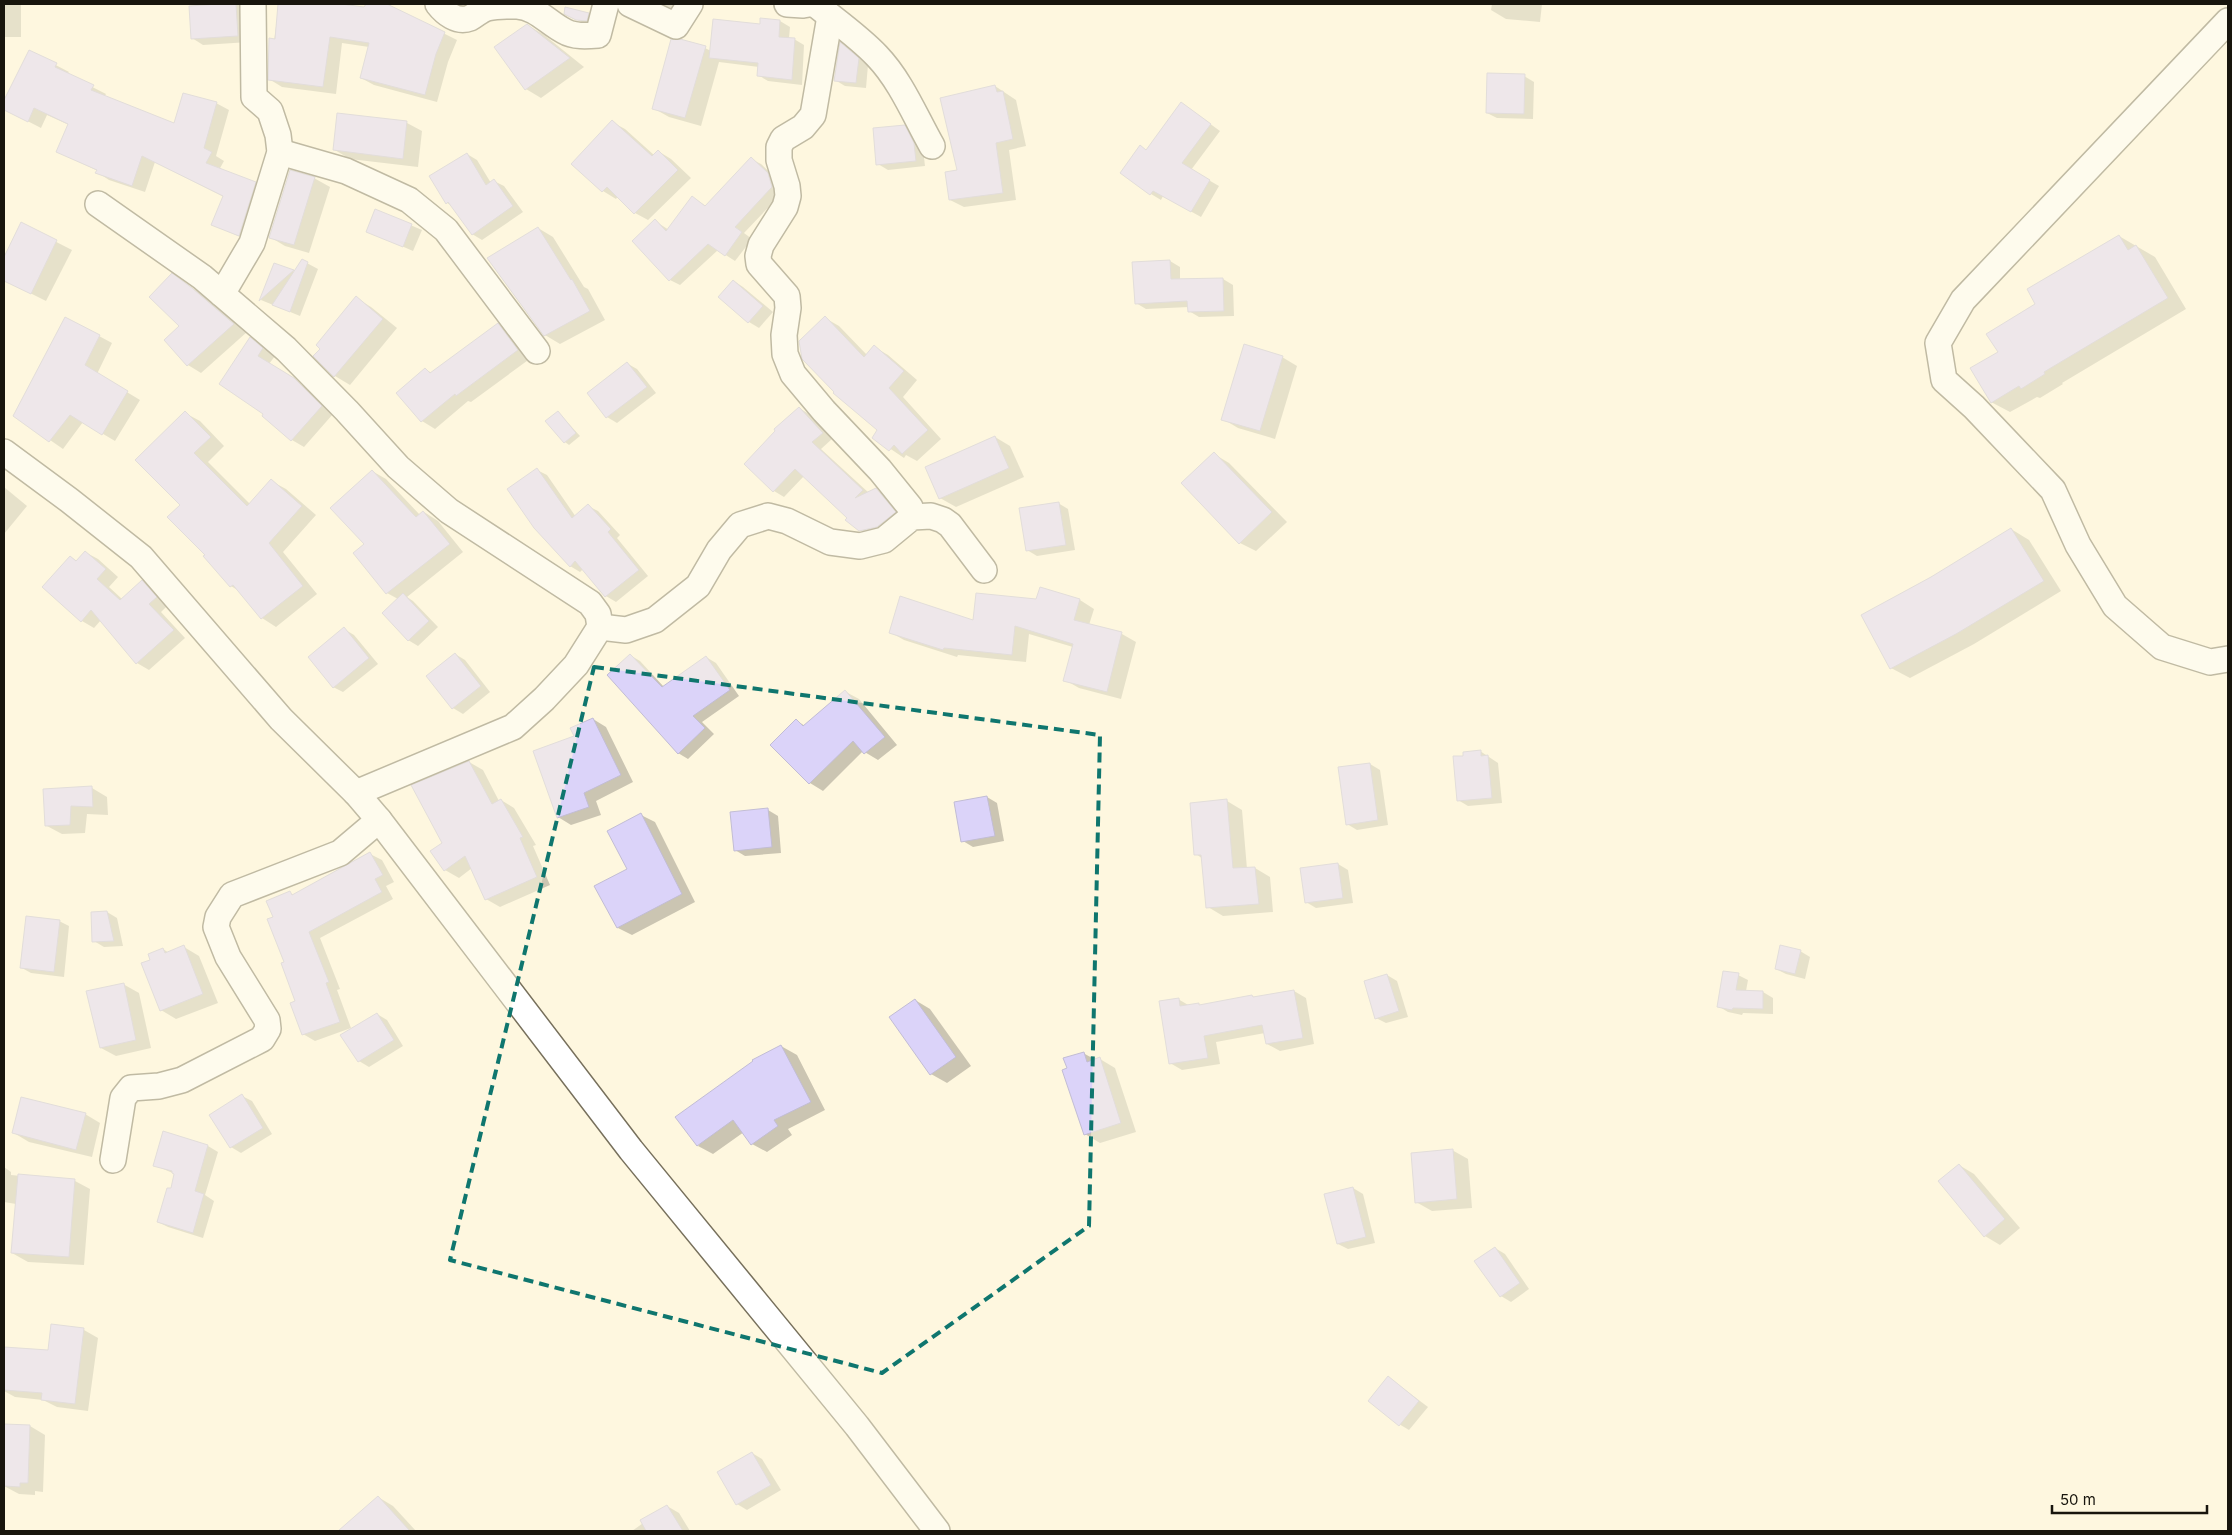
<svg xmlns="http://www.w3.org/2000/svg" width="2232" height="1535" viewBox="0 0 2232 1535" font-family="Inter,sans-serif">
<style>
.shadow{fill:#0003}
.building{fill:#dbd3f9;stroke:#c2bdd4}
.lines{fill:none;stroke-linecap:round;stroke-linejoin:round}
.minor-casing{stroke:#77705c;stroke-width:28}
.minor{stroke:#fff;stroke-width:25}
.marked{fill:none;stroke:#0f766e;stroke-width:4;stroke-dasharray:10 6;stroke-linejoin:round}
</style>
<rect width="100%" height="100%" fill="#fef7df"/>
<g class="shadow">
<rect x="4" y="4" width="17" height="33"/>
<path d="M 207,4 L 248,4 L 249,42 L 203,45 L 192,38 Z"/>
<path d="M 279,4 L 323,4 L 365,9 L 367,4 L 385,4 L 457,40 L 448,62 L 437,102 L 374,85 L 361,78 L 369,47 L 342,43 L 336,94 L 282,87 L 269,79 Z"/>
<path d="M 662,4 L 689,4 L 675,10 Z"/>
<path d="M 1492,4 L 1542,4 L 1540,22 L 1506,19 L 1491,10 Z"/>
<path d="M 565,13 L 588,15 L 598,20 L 587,25 Z"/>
<path d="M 761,20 L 780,21 L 790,27 L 789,38 L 794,39 L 804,45 L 802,85 L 768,81 L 758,75 L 759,67 L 719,62 L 701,126 L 669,117 L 653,108 L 705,48 L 711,51 L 761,25 Z"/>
<path d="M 527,25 L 543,34 L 584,67 L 541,98 L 526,89 Z"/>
<path d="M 841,44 L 868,65 L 866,88 L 845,86 L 835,80 Z"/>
<path d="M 29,51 L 69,72 L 67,74 L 106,94 L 104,97 L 175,125 L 216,103 L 229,110 L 216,156 L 224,161 L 219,170 L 255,183 L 268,191 L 252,242 L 213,225 L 224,197 L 155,162 L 145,192 L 109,180 L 97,172 L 98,171 L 58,152 L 69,125 L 47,115 L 41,128 L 4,109 L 4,103 Z"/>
<path d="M 1524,76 L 1534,82 L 1533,119 L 1497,118 L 1487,113 Z"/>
<path d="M 995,86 L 1016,100 L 1026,146 L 1009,150 L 1016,200 L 964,207 L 950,200 L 959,171 Z"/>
<path d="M 1191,110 L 1220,131 L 1191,170 L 1219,186 L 1201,217 L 1163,196 L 1161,200 L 1151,194 L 1147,151 Z"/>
<path d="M 338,115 L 407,123 L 422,131 L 418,167 L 350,159 L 335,150 Z"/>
<path d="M 612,122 L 625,129 L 654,155 L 658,151 L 671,159 L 691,178 L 648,220 L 635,213 L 618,196 L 616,199 L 603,191 L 573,164 Z"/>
<path d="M 904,126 L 915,132 L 923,149 L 925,166 L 888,170 L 878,164 Z"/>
<path d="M 467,154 L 477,160 L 491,183 L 494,181 L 504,186 L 523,212 L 482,240 L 472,234 L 452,206 L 447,203 Z"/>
<path d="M 751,159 L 761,164 L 778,180 L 782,193 L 744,233 L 752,239 L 735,261 L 718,250 L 680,285 L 670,280 L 655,221 L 669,230 L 693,198 L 706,206 Z"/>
<path d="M 314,178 L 330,187 L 309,253 L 285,246 L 270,237 Z"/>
<path d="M 375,210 L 422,230 L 413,251 L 367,231 Z"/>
<path d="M 21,224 L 72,250 L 46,301 L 4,280 L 4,260 Z"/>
<path d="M 538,228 L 553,237 L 584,287 L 588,289 L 605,320 L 560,344 L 545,335 Z"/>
<path d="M 2119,236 L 2155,257 L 2186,309 L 2062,383 L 2063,384 L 2040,398 L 2037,397 L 2010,412 L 1991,402 L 1999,353 L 2037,304 Z"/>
<path d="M 303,261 L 318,269 L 300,316 L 261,300 L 274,264 L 295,272 Z"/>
<path d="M 1170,261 L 1180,267 L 1180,280 L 1223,279 L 1233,285 L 1234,316 L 1199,317 L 1189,311 L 1189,307 L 1146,309 L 1136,303 Z"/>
<path d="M 172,275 L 206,297 L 247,332 L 201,373 L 188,365 Z"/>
<path d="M 734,281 L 743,287 L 773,312 L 759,328 L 749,322 L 720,297 Z"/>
<path d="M 356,298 L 371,307 L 397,328 L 350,385 L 335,376 L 315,356 Z"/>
<path d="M 825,318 L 839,326 L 867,355 L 874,347 L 888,355 L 917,380 L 903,397 L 941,439 L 917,461 L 906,455 L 904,458 L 873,437 L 879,430 Z"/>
<path d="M 498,325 L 512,332 L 531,358 L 471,402 L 468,401 L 435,429 L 422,421 L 425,369 L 432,373 Z"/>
<path d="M 99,336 L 112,343 L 97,374 L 140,400 L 115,441 L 83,422 L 63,449 L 14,415 Z"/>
<path d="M 250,339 L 275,356 L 269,364 L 306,388 L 333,414 L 304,447 L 292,440 Z"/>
<path d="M 1282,357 L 1297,366 L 1275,439 L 1238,428 L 1223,419 Z"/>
<path d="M 628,364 L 637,369 L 656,393 L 617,423 L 607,417 L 588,393 Z"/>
<path d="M 799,408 L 809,414 L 832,439 L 821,449 L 869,493 L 876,490 L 886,496 L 905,518 L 870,536 L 860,530 L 804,476 L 784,497 L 774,491 L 745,464 Z"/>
<path d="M 558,412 L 580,436 L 569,445 L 565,442 Z"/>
<path d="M 185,413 L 200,421 L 224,446 L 208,462 L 250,504 L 271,481 L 286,489 L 316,515 L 283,552 L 317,594 L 276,627 L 262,618 L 239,591 L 231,586 L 206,555 L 182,505 Z"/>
<path d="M 995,437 L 1010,446 L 1024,477 L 956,507 L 940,498 Z"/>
<path d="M 1214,454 L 1229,463 L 1287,522 L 1256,551 L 1240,543 Z"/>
<path d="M 537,470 L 547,475 L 576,517 L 588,506 L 598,511 L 620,535 L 617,538 L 648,576 L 616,602 L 606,596 L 583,569 L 580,572 L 570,566 Z"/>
<path d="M 372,471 L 386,479 L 420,515 L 424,512 L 438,521 L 463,552 L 407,597 L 413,601 L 438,627 L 418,646 L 408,640 L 398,599 L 387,593 L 366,544 Z"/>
<path d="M 4,487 L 27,506 L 4,534 Z"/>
<path d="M 1058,503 L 1068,509 L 1075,550 L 1037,556 L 1027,550 Z"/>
<path d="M 2011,529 L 2029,540 L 2061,591 L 1974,644 L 1910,678 L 1891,668 L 1932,578 Z"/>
<path d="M 85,552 L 98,559 L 118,577 L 109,587 L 122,599 L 142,581 L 154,588 L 168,605 L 161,612 L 185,638 L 149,670 L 137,663 L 101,620 L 94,628 L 82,621 L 44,587 L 71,557 L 77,561 Z"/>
<path d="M 1041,589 L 1080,600 L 1094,609 L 1089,625 L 1122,634 L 1136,642 L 1121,699 L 1079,688 L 1065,680 L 1073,647 L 1029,634 L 1026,662 L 958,655 L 957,657 L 904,640 L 890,632 L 974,622 L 1037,601 Z"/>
<path d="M 344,629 L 354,635 L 378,664 L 343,692 L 333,687 Z"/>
<path d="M 455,654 L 465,660 L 490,692 L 463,714 L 453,708 Z"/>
<path d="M 630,655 L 640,661 L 664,687 L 706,657 L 716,663 L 739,696 L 702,722 L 714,734 L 688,759 L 678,753 Z"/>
<path d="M 846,692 L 859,699 L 897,745 L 878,760 L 863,751 L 823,791 L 810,783 L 771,745 L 796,720 L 805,726 Z"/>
<path d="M 593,719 L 606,727 L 633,782 L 596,801 L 601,815 L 571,825 L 558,817 L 576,737 Z"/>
<path d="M 1480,751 L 1498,763 L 1502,803 L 1468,806 L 1458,800 L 1464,757 Z"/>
<path d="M 469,762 L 483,770 L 499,801 L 501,800 L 514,808 L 536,845 L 533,846 L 550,885 L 500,907 L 486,899 L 472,868 L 459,878 L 445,870 L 443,843 Z"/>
<path d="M 1370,764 L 1380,770 L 1388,825 L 1357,830 L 1347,824 Z"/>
<path d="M 92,788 L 107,797 L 108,815 L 87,814 L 85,833 L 62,834 L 47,826 Z"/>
<path d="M 987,797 L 997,803 L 1004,841 L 973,847 L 963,841 Z"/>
<path d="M 1227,801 L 1242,810 L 1247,869 L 1255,868 L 1270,877 L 1273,912 L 1223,916 L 1208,907 L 1203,859 L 1196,854 Z"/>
<path d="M 768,810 L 778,816 L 781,853 L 745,856 L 735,850 Z"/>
<path d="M 641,815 L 655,822 L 695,902 L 632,935 L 618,928 L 596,886 L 629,869 Z"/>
<path d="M 370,854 L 382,860 L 394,882 L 386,886 L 393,899 L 320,938 L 340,989 L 337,990 L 351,1028 L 315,1041 L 303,1034 L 297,1002 L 274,918 L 290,893 L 294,895 Z"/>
<path d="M 1338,864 L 1348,870 L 1353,903 L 1316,908 L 1306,902 L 1302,869 Z"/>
<path d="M 107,912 L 117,918 L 123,946 L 104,947 L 94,941 Z"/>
<path d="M 59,921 L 69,926 L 64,977 L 31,973 L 22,968 Z"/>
<path d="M 184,947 L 199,956 L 218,1003 L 176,1019 L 161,1010 L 152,960 L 163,949 L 169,953 Z"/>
<path d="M 1800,951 L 1810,957 L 1805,979 L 1786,974 L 1776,969 Z"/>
<path d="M 1387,975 L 1397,981 L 1408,1017 L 1386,1023 L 1376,1018 Z"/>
<path d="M 1738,975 L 1748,980 L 1746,991 L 1763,992 L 1773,998 L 1773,1014 L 1743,1013 L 1742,1015 L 1728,1012 L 1718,1006 Z"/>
<path d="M 123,984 L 139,993 L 151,1048 L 116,1056 L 101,1048 Z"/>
<path d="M 1294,991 L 1306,998 L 1314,1044 L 1280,1051 L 1267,1044 L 1265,1033 L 1216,1042 L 1220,1064 L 1182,1070 L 1170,1063 L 1178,999 L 1190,1006 L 1201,1006 L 1252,996 L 1256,998 Z"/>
<path d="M 915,1000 L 930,1009 L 971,1066 L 947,1083 L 931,1074 L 890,1017 Z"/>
<path d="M 377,1014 L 387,1020 L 403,1046 L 369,1067 L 359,1061 Z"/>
<path d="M 781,1046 L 797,1055 L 825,1110 L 788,1129 L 792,1135 L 767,1152 L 752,1144 L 744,1132 L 713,1154 L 698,1146 Z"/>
<path d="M 1083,1053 L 1096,1060 L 1100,1059 L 1115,1068 L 1136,1132 L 1100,1143 L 1085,1134 L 1068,1069 Z"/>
<path d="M 242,1096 L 252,1101 L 272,1134 L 241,1153 L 231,1147 Z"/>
<path d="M 85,1114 L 100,1123 L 92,1157 L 29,1142 L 14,1133 Z"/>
<path d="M 164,1133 L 208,1146 L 218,1152 L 205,1195 L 214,1201 L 203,1238 L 168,1227 L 158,1222 L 172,1189 L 175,1174 L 154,1165 Z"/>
<path d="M 1452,1150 L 1468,1159 L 1472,1208 L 1432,1211 L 1416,1202 Z"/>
<path d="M 1959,1165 L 1974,1174 L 2020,1228 L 2000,1245 L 1985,1236 Z"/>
<path d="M 4,1167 L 11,1172 L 11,1175 L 75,1181 L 90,1189 L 84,1265 L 28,1262 L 12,1253 L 16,1204 L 4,1202 Z"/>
<path d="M 1353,1188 L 1363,1194 L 1375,1243 L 1348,1249 L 1338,1244 Z"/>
<path d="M 1495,1248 L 1505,1254 L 1529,1289 L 1511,1302 L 1501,1296 Z"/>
<path d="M 52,1325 L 84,1330 L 98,1338 L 88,1411 L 57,1407 L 43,1400 L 15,1397 L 4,1391 L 4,1348 L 49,1352 Z"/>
<path d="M 1388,1377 L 1428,1407 L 1409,1430 L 1399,1424 Z"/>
<path d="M 4,1425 L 30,1426 L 45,1435 L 43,1492 L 35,1491 L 35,1495 L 19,1494 L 4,1486 Z"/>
<path d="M 752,1453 L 762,1459 L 781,1490 L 747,1510 L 737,1504 Z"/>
<path d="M 378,1497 L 393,1506 L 416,1531 L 339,1531 Z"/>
<path d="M 667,1506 L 679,1513 L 690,1531 L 632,1531 Z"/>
</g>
<g class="building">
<path d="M 219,4 L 236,4 L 238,36 L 191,39 L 189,6 Z"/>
<path d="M 278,4 L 341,4 L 364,7 L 366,4 L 387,4 L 445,32 L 436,54 L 425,95 L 360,78 L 369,43 L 330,37 L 323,87 L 268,80 L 269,38 L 275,39 Z"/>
<path d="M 565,7 L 589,13 L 587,21 L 576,20 L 564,14 Z"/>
<path d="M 760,18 L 780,20 L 779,37 L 795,38 L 792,80 L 757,76 L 758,63 L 709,58 L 713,19 L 760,24 Z"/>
<path d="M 527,24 L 570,58 L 525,90 L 494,47 Z"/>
<path d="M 671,39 L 680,39 L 706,46 L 685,118 L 652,109 Z"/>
<path d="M 840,42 L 859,58 L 856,83 L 834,81 Z"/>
<path d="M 29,50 L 57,63 L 55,67 L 94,85 L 91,90 L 174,123 L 183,93 L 217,102 L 204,148 L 212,152 L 206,163 L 256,182 L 239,236 L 211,225 L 223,196 L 142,156 L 132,186 L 95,173 L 97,170 L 56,152 L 68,124 L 34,108 L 28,122 L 4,110 L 4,100 Z"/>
<path d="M 1487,73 L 1525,74 L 1524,114 L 1486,113 Z"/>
<path d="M 995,85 L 997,92 L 1003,91 L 1013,139 L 996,143 L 1003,193 L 949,200 L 945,172 L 957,170 L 940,98 Z"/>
<path d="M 1181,102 L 1211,124 L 1182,163 L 1210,180 L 1191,212 L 1153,191 L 1150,195 L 1120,173 L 1140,145 L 1146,150 Z"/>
<path d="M 337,113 L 407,121 L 403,159 L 333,150 Z"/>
<path d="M 612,120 L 652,156 L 658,150 L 678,170 L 634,214 L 607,187 L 602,192 L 571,164 Z"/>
<path d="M 905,125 L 914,143 L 916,161 L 876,165 L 873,128 Z"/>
<path d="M 467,153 L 486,185 L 494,179 L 513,206 L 472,235 L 448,202 L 446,204 L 429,176 Z"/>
<path d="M 751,157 L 768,173 L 772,187 L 735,227 L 742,232 L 725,256 L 708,244 L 669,281 L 632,241 L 655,219 L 666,231 L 692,196 L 705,206 Z"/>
<path d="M 290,170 L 315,177 L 294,245 L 269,238 Z"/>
<path d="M 375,209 L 412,224 L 403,247 L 366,232 Z"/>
<path d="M 21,222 L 57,240 L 31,294 L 4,281 L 4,257 Z"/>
<path d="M 538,227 L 571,280 L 572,279 L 590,311 L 544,336 L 487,258 Z"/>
<path d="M 2119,235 L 2128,250 L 2136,245 L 2168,298 L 2044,372 L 2045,374 L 2021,389 L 2019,386 L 1991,403 L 1970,368 L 1998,352 L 1986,334 L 2035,304 L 2027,289 Z"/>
<path d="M 302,259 L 308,262 L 290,312 L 272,305 Z"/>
<path d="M 1170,260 L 1171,279 L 1223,278 L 1224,311 L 1188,312 L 1187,301 L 1135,304 L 1132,262 Z"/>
<path d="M 274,263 L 294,270 L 259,301 Z"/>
<path d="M 172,273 L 192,288 L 234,324 L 187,366 L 164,340 L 179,326 L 149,297 Z"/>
<path d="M 733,280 L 763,306 L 748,323 L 718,297 Z"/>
<path d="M 356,296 L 383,319 L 334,377 L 313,356 L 320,349 L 316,345 Z"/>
<path d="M 825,316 L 864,357 L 874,345 L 904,371 L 889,388 L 928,430 L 902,454 L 894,445 L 889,451 L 872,438 L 877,430 L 833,393 L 834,392 L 802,359 L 799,341 Z"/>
<path d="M 65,317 L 100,335 L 85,365 L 128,391 L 102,435 L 70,415 L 49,442 L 13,416 Z"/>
<path d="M 498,323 L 518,350 L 456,396 L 455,394 L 421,422 L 396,393 L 425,368 L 430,373 Z"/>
<path d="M 250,337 L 263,348 L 258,356 L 294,378 L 322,406 L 291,441 L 262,416 L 263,414 L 219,384 Z"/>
<path d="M 1244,344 L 1283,356 L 1260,431 L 1221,420 Z"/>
<path d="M 627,362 L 647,387 L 606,418 L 587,393 Z"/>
<path d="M 799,407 L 823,433 L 812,442 L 863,490 L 855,498 L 876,488 L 896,512 L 877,527 L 859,531 L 845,520 L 847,518 L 795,469 L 773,492 L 744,464 L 775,431 L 774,429 Z"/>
<path d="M 185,411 L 211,437 L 194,453 L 247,506 L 271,479 L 302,506 L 269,543 L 303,586 L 261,619 L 233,585 L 230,587 L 203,556 L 205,555 L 167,517 L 180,505 L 135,460 Z"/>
<path d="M 558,411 L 576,433 L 564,443 L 545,421 Z"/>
<path d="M 995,436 L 1009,468 L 939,499 L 925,467 Z"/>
<path d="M 1214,452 L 1272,512 L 1239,544 L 1181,483 Z"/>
<path d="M 537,468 L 572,518 L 588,504 L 611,529 L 608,532 L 639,570 L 605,597 L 575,561 L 570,567 L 534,528 L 507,489 Z"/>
<path d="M 372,470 L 416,517 L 423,511 L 450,544 L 386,594 L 353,553 L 364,544 L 330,508 Z"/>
<path d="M 1059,502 L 1066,545 L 1026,551 L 1019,508 Z"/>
<path d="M 2011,528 L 2044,581 L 1956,634 L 1890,669 L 1861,615 L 1931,577 Z"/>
<path d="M 85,551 L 106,569 L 97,579 L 120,600 L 142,580 L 157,597 L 149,604 L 174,630 L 136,664 L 91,610 L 81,622 L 42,587 L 70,556 L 76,561 Z"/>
<path d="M 1040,587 L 1080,599 L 1074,620 L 1122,632 L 1107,692 L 1063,681 L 1073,644 L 1015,626 L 1012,655 L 944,648 L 943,650 L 889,633 L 900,596 L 973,620 L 976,593 L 1036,599 Z"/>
<path d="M 403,593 L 429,621 L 408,641 L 382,613 Z"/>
<path d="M 344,627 L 369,658 L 333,688 L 308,657 Z"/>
<path d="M 455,653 L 481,686 L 452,709 L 426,676 Z"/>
<path d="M 630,654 L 662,687 L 706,656 L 730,690 L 693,716 L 705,728 L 678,754 L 607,675 Z"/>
<path d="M 845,690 L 885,737 L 864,754 L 853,741 L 809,784 L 770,745 L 796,719 L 803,726 Z"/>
<path d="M 593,718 L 621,775 L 584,793 L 589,807 L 557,818 L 533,751 L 574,736 L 570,728 Z"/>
<path d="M 1481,750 L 1481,756 L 1488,755 L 1492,798 L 1457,801 L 1453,756 L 1463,756 L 1463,752 Z"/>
<path d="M 469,761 L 492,804 L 501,799 L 523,837 L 520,838 L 537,877 L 485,900 L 465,856 L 444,871 L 430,851 L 442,843 L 411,785 Z"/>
<path d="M 1370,763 L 1378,820 L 1346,825 L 1338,767 Z"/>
<path d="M 92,786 L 93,807 L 71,806 L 70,825 L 45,826 L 43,789 Z"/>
<path d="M 987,796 L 995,836 L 961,842 L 954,802 Z"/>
<path d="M 1227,799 L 1233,868 L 1255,867 L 1259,904 L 1206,908 L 1201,855 L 1194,855 L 1190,803 Z"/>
<path d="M 768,808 L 772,847 L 734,851 L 730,812 Z"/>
<path d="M 641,813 L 682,894 L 617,928 L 594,886 L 627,869 L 607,831 Z"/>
<path d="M 370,852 L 383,875 L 375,879 L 382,892 L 309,932 L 329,982 L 326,983 L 340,1022 L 302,1035 L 290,1003 L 295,1001 L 281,963 L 284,962 L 267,919 L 273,917 L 266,901 L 290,891 L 292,895 Z"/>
<path d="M 1338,863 L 1343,898 L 1305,903 L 1300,868 Z"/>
<path d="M 107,911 L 114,941 L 92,942 L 91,912 Z"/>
<path d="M 26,916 L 60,920 L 54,972 L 20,968 Z"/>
<path d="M 184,945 L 203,994 L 160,1011 L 141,963 L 150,960 L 148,954 L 163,948 L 165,953 Z"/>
<path d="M 1780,945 L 1801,950 L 1795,974 L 1775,969 Z"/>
<path d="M 1723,971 L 1739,973 L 1736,990 L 1763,991 L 1763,1009 L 1733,1008 L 1732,1010 L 1717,1007 Z"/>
<path d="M 1387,974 L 1399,1011 L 1375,1019 L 1364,981 Z"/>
<path d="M 124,983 L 136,1040 L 100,1048 L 86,991 Z"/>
<path d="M 1294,990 L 1303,1038 L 1266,1044 L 1262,1025 L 1204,1036 L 1208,1058 L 1169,1064 L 1159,1001 L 1179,998 L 1180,1006 L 1199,1003 L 1199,1005 L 1252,995 L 1253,997 Z"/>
<path d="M 915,999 L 956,1057 L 930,1075 L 889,1017 Z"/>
<path d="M 377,1013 L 394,1040 L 358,1062 L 340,1035 Z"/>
<path d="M 781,1045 L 811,1102 L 774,1120 L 778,1126 L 751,1145 L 733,1120 L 697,1146 L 675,1117 L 753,1061 L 752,1060 Z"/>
<path d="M 1084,1052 L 1087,1062 L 1100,1057 L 1121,1123 L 1084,1135 L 1062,1070 L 1067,1068 L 1063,1058 Z"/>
<path d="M 242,1094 L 263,1128 L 230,1148 L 209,1115 Z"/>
<path d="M 21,1097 L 86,1113 L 76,1150 L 12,1133 Z"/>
<path d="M 163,1131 L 208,1145 L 195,1191 L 204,1194 L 193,1233 L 157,1222 L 167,1188 L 171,1188 L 174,1174 L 172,1173 L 172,1171 L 153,1166 Z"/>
<path d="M 1453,1149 L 1457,1199 L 1415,1203 L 1411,1153 Z"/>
<path d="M 1959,1164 L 2005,1219 L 1984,1237 L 1938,1181 Z"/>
<path d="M 18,1174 L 75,1179 L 69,1257 L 11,1253 Z"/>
<path d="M 1353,1187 L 1366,1237 L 1337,1244 L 1324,1194 Z"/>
<path d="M 1495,1247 L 1520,1283 L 1500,1297 L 1474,1261 Z"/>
<path d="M 51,1324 L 84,1328 L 75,1404 L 41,1400 L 42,1393 L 4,1390 L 4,1347 L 48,1350 Z"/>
<path d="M 1388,1376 L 1419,1401 L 1399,1426 L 1368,1401 Z"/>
<path d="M 4,1424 L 30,1425 L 28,1483 L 20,1483 L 20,1487 L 4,1486 Z"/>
<path d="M 752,1452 L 771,1485 L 736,1505 L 717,1472 Z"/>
<path d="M 378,1496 L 410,1531 L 338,1531 Z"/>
<path d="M 667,1505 L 683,1531 L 646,1531 L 640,1520 Z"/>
</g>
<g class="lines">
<defs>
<g id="minor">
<path d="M 438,4 C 445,13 457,23 470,18 C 476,15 480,10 487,8 C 497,5 506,6 517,6 C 536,7 548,23 564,31 C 574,37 587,36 598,35 L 606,4"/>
<path d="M 630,4 L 676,26 L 690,4"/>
<path d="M 787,4 L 803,5 L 809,4"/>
<path d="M 815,4 C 836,21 859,37 877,56 C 901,81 915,116 932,146"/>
<path d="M 830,16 L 813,115 L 803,127 L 783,139 L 779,147 L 779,160 L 787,186 L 788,196 L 785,207 L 761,245 L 758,256 L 759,264 L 787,296 L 788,308 L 784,335 L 785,354 L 793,374 L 824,411 L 880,470 L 910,507 L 912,517"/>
<path d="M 2228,21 L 1963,300 L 1938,343 L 1944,380 L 1974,407 L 2053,490 L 2078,545 L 2115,606 L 2162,647 L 2210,662 L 2228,659"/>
<path d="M 280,152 L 346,171 L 409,200 L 446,230 L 537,351"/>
<path d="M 98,204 L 202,277 L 286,349 L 347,411 L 398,467 L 449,511 L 590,603 L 598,614 L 600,627 L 576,665 L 544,699 L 513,727 L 356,793"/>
<path d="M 222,294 L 252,243 L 280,152 L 278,135 L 270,111 L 254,97 L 253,4"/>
<path d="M 4,452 L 69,500 L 141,557 L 281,719 L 356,793 L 379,820 L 631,1150 L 857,1426 L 937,1531"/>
<path d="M 600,627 L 626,630 L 655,620 L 698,586 L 719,550 L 740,525 L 768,516 L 787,521 L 830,542 L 860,546 L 884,540 L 912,517 L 931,516 L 943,520 L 950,525 L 984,570"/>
<path d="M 113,1160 L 123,1098 L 131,1088 L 159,1086 L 182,1080 L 262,1039 L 268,1029 L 267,1020 L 228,957 L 216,927 L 218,917 L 232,895 L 340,853 L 379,820"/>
</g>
</defs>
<use href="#minor" class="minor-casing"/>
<use href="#minor" class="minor"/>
</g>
<path d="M0 0H2232V1535H0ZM 594,667 L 1100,735 L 1089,1226 L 882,1373 L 450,1260 Z" fill="#fef7df" fill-opacity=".55" fill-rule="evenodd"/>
<path class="marked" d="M 594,667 L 1100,735 L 1089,1226 L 882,1373 L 450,1260 Z"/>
<rect width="2232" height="1535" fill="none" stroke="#18150d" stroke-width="10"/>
<path d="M2052 1505v8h155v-8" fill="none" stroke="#18150d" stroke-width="2.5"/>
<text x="2060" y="1505" font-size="15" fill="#18150d" stroke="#fef7df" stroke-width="4" paint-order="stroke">50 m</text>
</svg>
